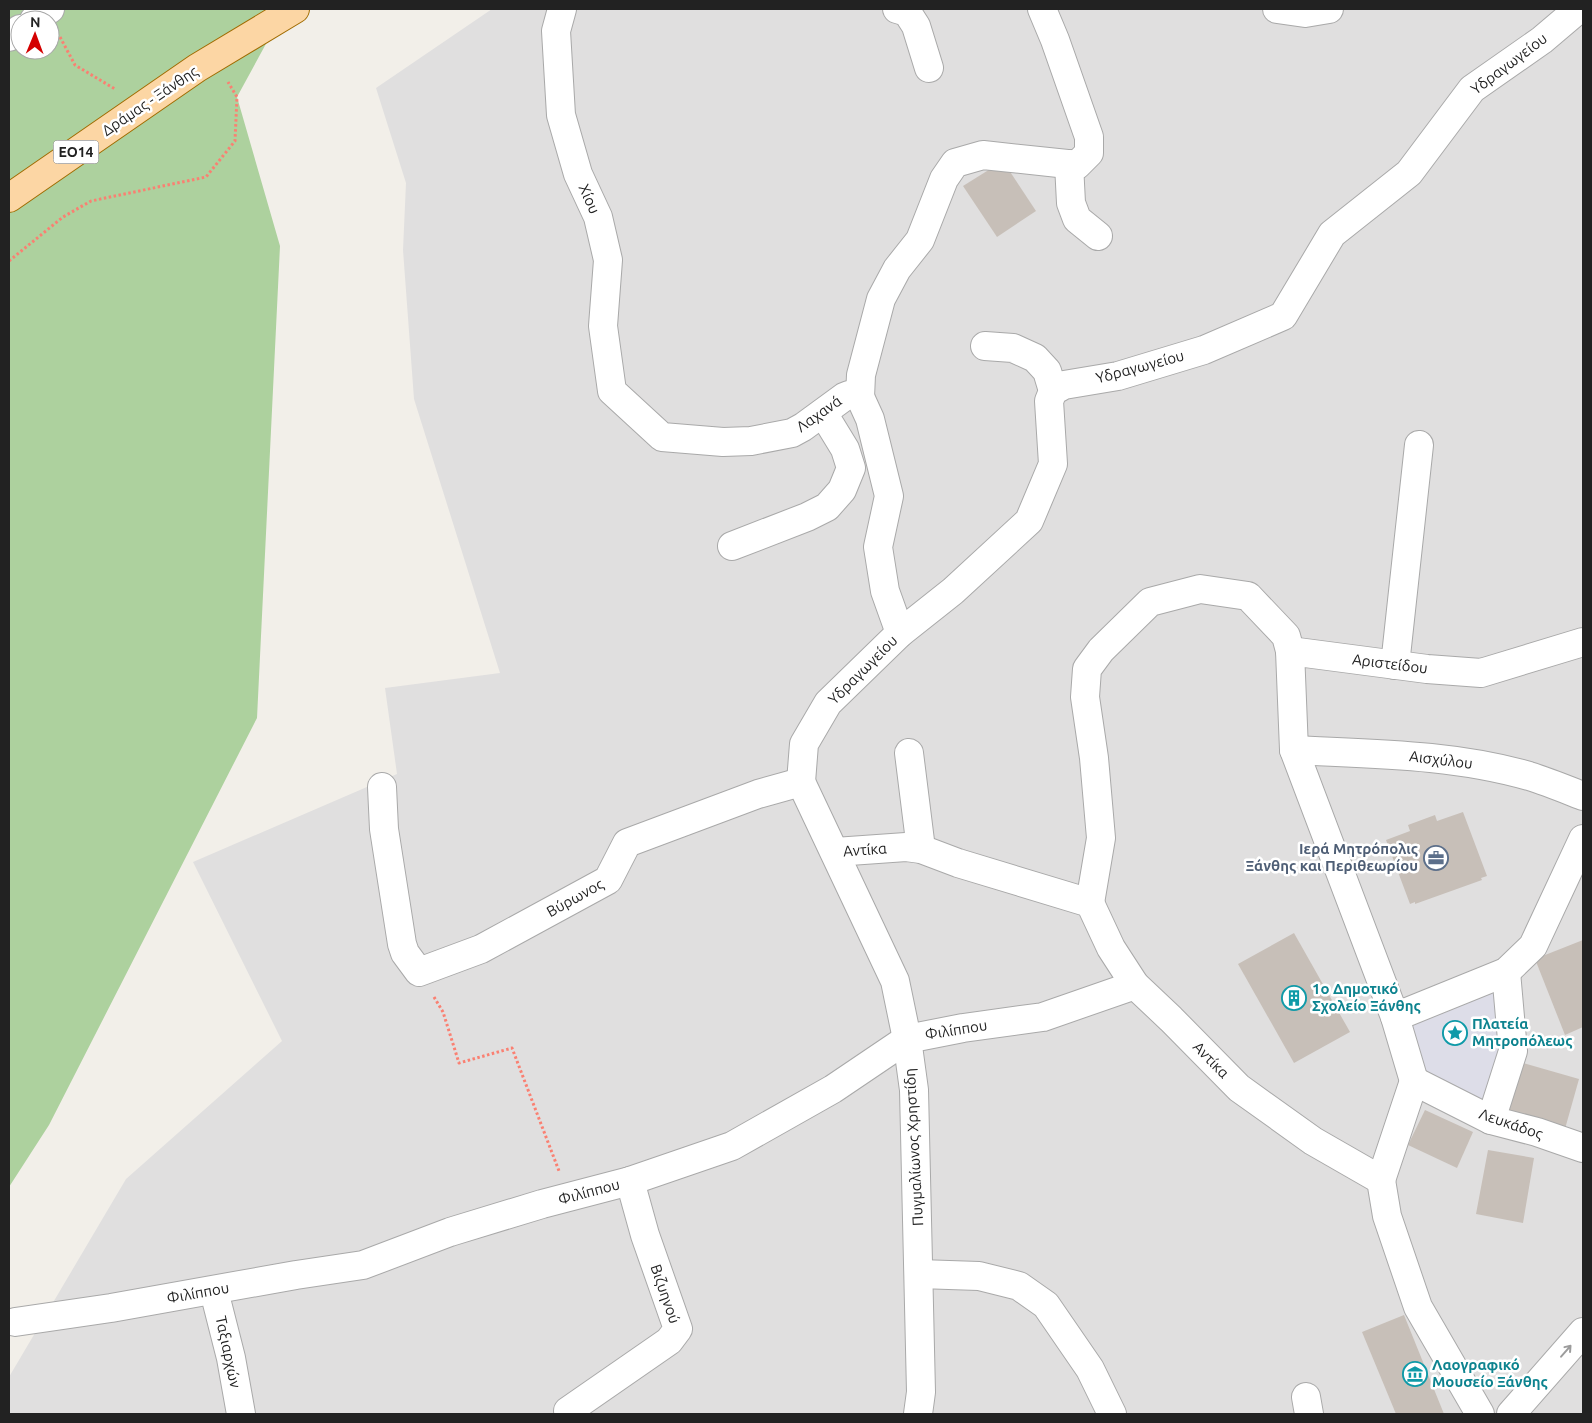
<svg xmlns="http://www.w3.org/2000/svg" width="1592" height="1423" viewBox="0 0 1592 1423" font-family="Ubuntu,sans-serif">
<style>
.residential{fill:#e0dfdf}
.forest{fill:#add19e;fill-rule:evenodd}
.plaza{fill:#dddde8}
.building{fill:#c7bfb8}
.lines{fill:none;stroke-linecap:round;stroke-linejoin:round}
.minor-casing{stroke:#a9a9a9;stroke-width:30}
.major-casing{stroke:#a06b00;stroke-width:30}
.path{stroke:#fa8072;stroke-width:3;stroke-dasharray:2.5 2.5;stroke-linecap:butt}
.minor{stroke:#fff;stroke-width:28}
.major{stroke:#fcd6a4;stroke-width:28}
.oneway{stroke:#9c9c9c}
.labels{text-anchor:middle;stroke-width:5;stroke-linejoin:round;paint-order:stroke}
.shield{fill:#fff;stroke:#646464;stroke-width:1}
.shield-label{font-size:14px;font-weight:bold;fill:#222}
.street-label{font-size:15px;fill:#222;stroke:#fff}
.service-label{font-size:15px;font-weight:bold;fill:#4e5e75;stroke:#fff;text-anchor:end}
.culture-label{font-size:15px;font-weight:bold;fill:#0d838f;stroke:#fff;text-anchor:start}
</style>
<rect width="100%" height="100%" fill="#f2efe9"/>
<path class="residential" d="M 492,9 L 1583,9 L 1583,1414 L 9,1414 L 9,1377 L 126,1179 L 282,1041 L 193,862 L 397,774 L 385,688 L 500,673 L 414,399 L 403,250 L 406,183 L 376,88 Z"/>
<path class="forest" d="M 9,9 L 285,9 L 237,97 L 280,246 L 257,718 L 49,1125 L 9,1187 ZM 20,20 L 50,20 L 50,50 L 20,50 Z"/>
<path class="plaza" d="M 1506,972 L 1513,1051 L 1491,1120 L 1414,1081 L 1395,1017 Z"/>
<g class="building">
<path d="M 1003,161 L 1036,211 L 997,237 L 963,186 Z"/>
<path d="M 1463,812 L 1487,876 L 1481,878 L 1482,880 L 1415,904 L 1415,902 L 1410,904 L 1386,840 L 1410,831 L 1408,825 L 1435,815 L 1437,821 Z"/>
<path d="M 1294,933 L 1350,1032 L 1294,1063 L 1238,964 Z"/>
<path d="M 1583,940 L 1583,1027 L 1565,1035 L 1535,959 Z"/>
<path d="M 1516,1061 L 1579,1079 L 1563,1136 L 1500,1118 Z"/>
<path d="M 1425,1110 L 1473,1132 L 1457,1168 L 1408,1145 Z"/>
<path d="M 1488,1150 L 1534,1158 L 1523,1223 L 1476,1214 Z"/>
<path d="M 1404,1315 L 1444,1414 L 1396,1414 L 1362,1332 Z"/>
</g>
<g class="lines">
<defs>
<g id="minor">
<path d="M 562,9 L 556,31 L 561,115 L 578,174 L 598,217 L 608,260 L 603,326 L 612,391 L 662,437 L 723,442 L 751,441 L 792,433 L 803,427 L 844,397 L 849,395 L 860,397 L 870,419 L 889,496 L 878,547 L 885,591 L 900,633"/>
<path d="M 897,9 L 907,12 L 916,26 L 929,68"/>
<path d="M 1277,9 L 1305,13 L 1329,9"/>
<path d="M 34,20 L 50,9"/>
<path d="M 9,37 L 20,29"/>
<path d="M 1069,164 L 1071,203 L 1077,219 L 1098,236"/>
<path d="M 985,346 L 1013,348 L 1035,358 L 1047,371 L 1053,391"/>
<path d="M 860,397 L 861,375 L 881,299 L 897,269 L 920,240 L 944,179 L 955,163 L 983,155 L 1077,165 L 1089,153 L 1089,137 L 1055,40 L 1042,9"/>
<path d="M 732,546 L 807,517 L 827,507 L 842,490 L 851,468 L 845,449 L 823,413"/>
<path d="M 1395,665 L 1419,445"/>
<path d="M 1294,750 C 1372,754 1453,754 1529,776 C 1548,782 1565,789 1583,796"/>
<path d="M 909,753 L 921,849"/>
<path d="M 801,782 L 804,744 L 828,703 L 900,633 L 953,591 L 1029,521 L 1053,464 L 1049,401 L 1053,391 L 1064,385 L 1118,376 L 1204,350 L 1283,316 L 1332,234 L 1409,173 L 1472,89 L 1542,40 L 1575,12 L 1577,9"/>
<path d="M 801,782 L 895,981 L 907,1039 L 914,1090 L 921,1392 L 918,1414"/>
<path d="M 382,787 L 384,829 L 402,944 L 405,953 L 419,972 L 481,949 L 608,880 L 627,843 L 758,794 L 801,782"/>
<path d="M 835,852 L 906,847 L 921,849 L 958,863 L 1090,903 L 1111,948 L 1135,985 L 1171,1019 L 1239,1088 L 1313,1141 L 1381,1180 L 1387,1216 L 1418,1307 L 1480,1414"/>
<path d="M 1090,903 L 1101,838 L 1094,758 L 1085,697 L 1087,669 L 1101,650 L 1150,602 L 1200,589 L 1248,596 L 1286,636 L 1290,651"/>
<path d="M 1395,1017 L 1506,972 L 1533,946 L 1583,839"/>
<path d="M 1414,1081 L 1395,1017 L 1294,750 L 1290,651 L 1427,669 L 1481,673 L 1583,642"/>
<path d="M 1414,1081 L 1491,1120 L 1537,1132 L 1583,1148"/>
<path d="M 1491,1120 L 1513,1051 L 1506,972"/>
<path d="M 1381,1180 L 1414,1081"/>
<path d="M 919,1274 L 979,1276 L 1019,1286 L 1046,1305 L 1090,1369 L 1112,1414"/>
<path d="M 214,1291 L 231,1358 L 241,1414"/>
<path d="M 15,1322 L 111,1308 L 296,1275 L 363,1265 L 450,1232 L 542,1204 L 630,1181 L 732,1146 L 833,1089 L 907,1039 L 963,1028 L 1043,1017 L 1135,985"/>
<path d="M 1306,1397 L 1309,1414"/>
<path d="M 571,1414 L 568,1411 L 669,1341 L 678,1329 L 645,1235 L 630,1181"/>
<path d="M 1511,1414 L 1583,1332"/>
</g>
<path id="major" d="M 9,198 L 197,68 L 295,9"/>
</defs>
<use href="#minor" class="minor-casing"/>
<use href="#major" class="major-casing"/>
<g class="path">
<path d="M 60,37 L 75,65 L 115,89"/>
<path d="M 9,261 L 63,217 L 91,201 L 206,177 L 235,141 L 237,97 L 228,82"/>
<path d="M 434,997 L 443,1012 L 459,1063 L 512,1048 L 559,1171"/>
</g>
<use href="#minor" class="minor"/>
<use href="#major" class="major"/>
</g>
<defs><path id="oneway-shaft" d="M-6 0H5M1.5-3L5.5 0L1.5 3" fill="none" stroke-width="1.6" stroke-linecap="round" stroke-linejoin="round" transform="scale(1.25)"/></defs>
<use class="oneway" href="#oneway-shaft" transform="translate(1566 1351) rotate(-49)"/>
<defs>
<symbol id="office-ring" viewBox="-11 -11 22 22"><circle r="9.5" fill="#fff" stroke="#5c6f8a" stroke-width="1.5"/><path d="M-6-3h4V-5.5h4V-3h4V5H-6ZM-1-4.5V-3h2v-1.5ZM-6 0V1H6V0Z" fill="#5c6f8a"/></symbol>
<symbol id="building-ring" viewBox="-11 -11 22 22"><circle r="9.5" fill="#fff" stroke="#0f9aa8" stroke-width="1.5"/><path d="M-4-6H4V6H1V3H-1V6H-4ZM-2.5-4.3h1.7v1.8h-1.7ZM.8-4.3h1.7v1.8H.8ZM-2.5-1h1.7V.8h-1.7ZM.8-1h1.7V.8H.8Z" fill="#0f9aa8"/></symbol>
<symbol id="sight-ring" viewBox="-11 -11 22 22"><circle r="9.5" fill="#fff" stroke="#0f9aa8" stroke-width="1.5"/><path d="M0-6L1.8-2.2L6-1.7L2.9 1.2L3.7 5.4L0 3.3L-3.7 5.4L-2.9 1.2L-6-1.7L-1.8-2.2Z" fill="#0f9aa8"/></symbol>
<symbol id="museum-ring" viewBox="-11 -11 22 22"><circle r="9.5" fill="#fff" stroke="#0f9aa8" stroke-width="1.5"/><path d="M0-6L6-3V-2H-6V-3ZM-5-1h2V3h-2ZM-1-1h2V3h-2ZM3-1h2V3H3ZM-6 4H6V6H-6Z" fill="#0f9aa8"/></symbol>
</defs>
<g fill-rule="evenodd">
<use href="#office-ring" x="1422" y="844" width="28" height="28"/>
<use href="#building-ring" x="1280" y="984" width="28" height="28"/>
<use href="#sight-ring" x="1441" y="1019" width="28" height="28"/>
<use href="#museum-ring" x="1401" y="1360" width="28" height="28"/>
</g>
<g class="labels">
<rect class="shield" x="53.5" y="140.5" width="45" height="23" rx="4"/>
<g class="shield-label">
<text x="76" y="157">ΕΟ14</text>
</g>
<g class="street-label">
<text transform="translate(1509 64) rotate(-37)" y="5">Υδραγωγείου</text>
<text transform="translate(150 101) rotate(-34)" y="5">Δράμας - Ξάνθης</text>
<text transform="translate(589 199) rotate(66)" y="5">Χίου</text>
<text transform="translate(1140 367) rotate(-15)" y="5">Υδραγωγείου</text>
<text transform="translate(819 414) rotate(-35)" y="5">Λαχανά</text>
<text transform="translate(1390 664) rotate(7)" y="5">Αριστείδου</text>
<text transform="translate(863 670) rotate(-45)" y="5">Υδραγωγείου</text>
<text transform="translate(1441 760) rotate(7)" y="5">Αισχύλου</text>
<text transform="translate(865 850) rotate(-4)" y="5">Αντίκα</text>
<text transform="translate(575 898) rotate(-29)" y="5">Βύρωνος</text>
<text transform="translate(956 1030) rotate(-9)" y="5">Φιλίππου</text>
<text transform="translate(1211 1060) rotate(46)" y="5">Αντίκα</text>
<text transform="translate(1511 1124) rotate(19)" y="5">Λευκάδος</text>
<text transform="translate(914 1147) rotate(-93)" y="5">Πυγμαλίωνος Χρηστίδη</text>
<text transform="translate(589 1192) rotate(-15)" y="5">Φιλίππου</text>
<text transform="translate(198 1293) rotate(-10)" y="5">Φιλίππου</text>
<text transform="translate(665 1294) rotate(71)" y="5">Βιζυηνού</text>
<text transform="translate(228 1352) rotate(78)" y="5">Ταξιαρχών</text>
</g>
<g class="service-label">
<text x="1418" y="854">Ιερά Μητρόπολις<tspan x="1418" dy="17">Ξάνθης και Περιθεωρίου</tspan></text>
</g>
<g class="culture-label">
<text x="1312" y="994">1ο Δημοτικό<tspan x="1312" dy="17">Σχολείο Ξάνθης</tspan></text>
<text x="1472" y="1029">Πλατεία<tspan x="1472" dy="17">Μητροπόλεως</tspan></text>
<text x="1432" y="1370">Λαογραφικό<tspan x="1432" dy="17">Μουσείο Ξάνθης</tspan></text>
</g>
</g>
<rect width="1592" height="1423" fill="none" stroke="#222222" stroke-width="20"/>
<g transform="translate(35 35) rotate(1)"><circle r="24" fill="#ffffff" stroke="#a7a7a7"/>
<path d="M0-4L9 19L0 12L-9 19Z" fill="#d40000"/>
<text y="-8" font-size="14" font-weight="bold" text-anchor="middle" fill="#222222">N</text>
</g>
</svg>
